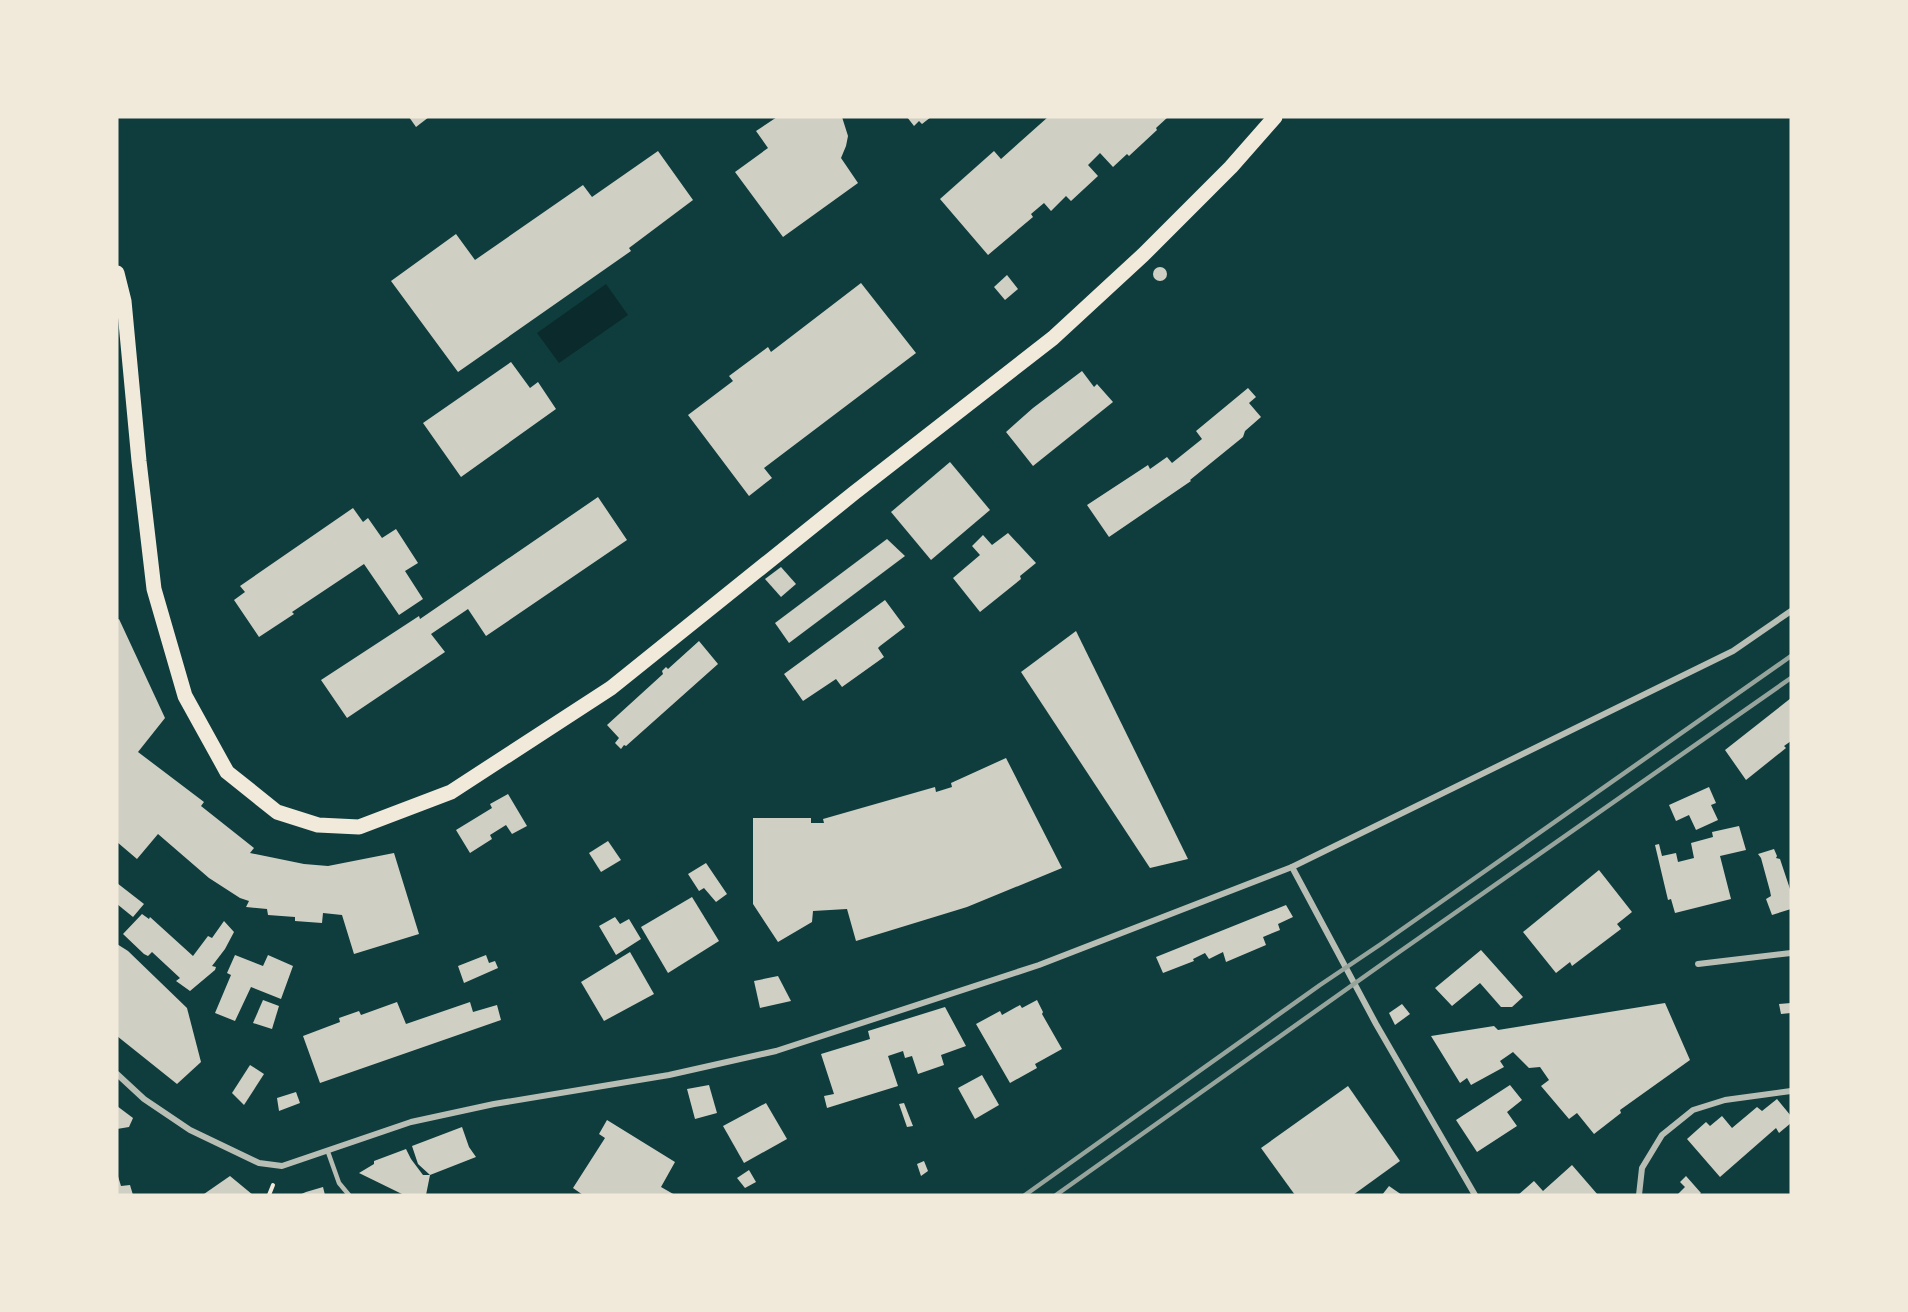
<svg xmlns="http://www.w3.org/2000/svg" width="1908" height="1312" viewBox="0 0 1908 1312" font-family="'PT Sans Narrow',sans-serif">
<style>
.water{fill:#0a2a2b}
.building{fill:#cfcfc3}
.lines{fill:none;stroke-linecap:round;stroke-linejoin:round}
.path{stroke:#f1e9da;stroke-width:4}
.service{stroke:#b8beb3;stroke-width:4.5}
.minor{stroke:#b8beb3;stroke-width:6}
.primary{stroke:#f1e9da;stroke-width:15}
.rail{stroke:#97a49c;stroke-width:4.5}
</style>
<rect width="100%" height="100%" fill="#0f3d3e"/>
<path class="water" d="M 606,284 L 628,315 L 559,363 L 537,333 Z"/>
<g class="building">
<path d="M 409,117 L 429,117 L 416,127 Z"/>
<path d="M 777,117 L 842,117 L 848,136 L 846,146 L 841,158 L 858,183 L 783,237 L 735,172 L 768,148 L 756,131 Z"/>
<path d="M 907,117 L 931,117 L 922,124 L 919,121 L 914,126 Z"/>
<path d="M 1048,117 L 1168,117 L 1156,128 L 1157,130 L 1129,156 L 1127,154 L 1113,167 L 1100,153 L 1088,165 L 1098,176 L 1071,201 L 1066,196 L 1051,211 L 1044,203 L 1031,214 L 1033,217 L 988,255 L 940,199 L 994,151 L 1001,159 Z"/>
<path d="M 658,151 L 693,200 L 629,248 L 631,251 L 458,372 L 391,281 L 456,234 L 475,260 L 583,185 L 592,197 Z"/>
<circle cx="1160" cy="274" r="7"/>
<path d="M 1007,275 L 1018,289 L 1005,300 L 994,287 Z"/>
<path d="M 861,283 L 916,353 L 764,468 L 772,478 L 749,496 L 688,415 L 733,381 L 729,376 L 768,347 L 771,352 Z"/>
<path d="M 511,362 L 530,388 L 538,382 L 556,409 L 461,477 L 423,423 Z"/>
<path d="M 1082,371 L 1094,387 L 1097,384 L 1113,402 L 1033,466 L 1006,432 L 1033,408 Z"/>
<path d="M 1248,388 L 1256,397 L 1249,403 L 1261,417 L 1245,431 L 1243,437 L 1190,480 L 1191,481 L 1109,537 L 1087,505 L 1148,465 L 1150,469 L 1167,457 L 1172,463 L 1202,439 L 1196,431 Z"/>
<path d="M 950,462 L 990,510 L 931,560 L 891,512 Z"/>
<path d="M 598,497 L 627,540 L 486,636 L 468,609 L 431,634 L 445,652 L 347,718 L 321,680 L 419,616 L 420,619 Z"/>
<path d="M 353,508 L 363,522 L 368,518 L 382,538 L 396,529 L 418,563 L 405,571 L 423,599 L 399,615 L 364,564 L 292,612 L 294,614 L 259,637 L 234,600 L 245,592 L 240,586 Z"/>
<path d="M 1008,533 L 1036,563 L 1020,576 L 1021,579 L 980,612 L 953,578 L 980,555 L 972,546 L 983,535 L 992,545 Z"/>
<path d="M 887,539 L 905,556 L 789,643 L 775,623 Z"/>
<path d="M 781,567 L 796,584 L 781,597 L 765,579 Z"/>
<path d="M 885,600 L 905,627 L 880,646 L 878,648 L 884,657 L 842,687 L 836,679 L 803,701 L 784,674 Z"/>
<path d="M 119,619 L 165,718 L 138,752 L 204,802 L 201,806 L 254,848 L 250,853 L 304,864 L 328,866 L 394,853 L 419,934 L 354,954 L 342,915 L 323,913 L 322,923 L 295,921 L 295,917 L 268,915 L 267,909 L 246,907 L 249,901 L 240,898 L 209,878 L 158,834 L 137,859 L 117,842 L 117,620 Z"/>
<path d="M 1076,631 L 1188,859 L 1150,868 L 1021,672 Z"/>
<path d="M 699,641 L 718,664 L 626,746 L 624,745 L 621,749 L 615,743 L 619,738 L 607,725 L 663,674 L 662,671 L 666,667 L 668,669 Z"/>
<path d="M 1791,698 L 1791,741 L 1784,746 L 1786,748 L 1746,780 L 1725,750 Z"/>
<path d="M 1006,758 L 1062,868 L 967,907 L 856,941 L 847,909 L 813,911 L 812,922 L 778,942 L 753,904 L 753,818 L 811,818 L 811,823 L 824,823 L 823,819 L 935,787 L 936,792 L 952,787 L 951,783 Z"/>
<path d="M 1709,787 L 1716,803 L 1711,805 L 1718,820 L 1696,830 L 1689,815 L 1676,821 L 1669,805 Z"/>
<path d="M 508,794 L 527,826 L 512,834 L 506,825 L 490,835 L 492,839 L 470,853 L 456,830 L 492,808 L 490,804 Z"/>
<path d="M 1739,826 L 1746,850 L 1720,856 L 1731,899 L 1675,913 L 1671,899 L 1668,900 L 1655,845 L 1659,844 L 1662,856 L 1676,853 L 1678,862 L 1694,858 L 1691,843 L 1713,837 L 1712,832 Z"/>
<path d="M 608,841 L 621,860 L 601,872 L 589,853 Z"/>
<path d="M 1774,849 L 1777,856 L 1776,858 L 1780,859 L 1791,892 L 1791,909 L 1772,915 L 1766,899 L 1771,896 L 1770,891 L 1761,858 L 1758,854 Z"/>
<path d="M 706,863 L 727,894 L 716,902 L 704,888 L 699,891 L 688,874 Z"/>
<path d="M 1599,870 L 1632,912 L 1617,924 L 1621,929 L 1572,966 L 1570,962 L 1556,973 L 1523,932 Z"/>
<path d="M 117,883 L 144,904 L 133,917 L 117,904 Z"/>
<path d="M 692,897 L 719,941 L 668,973 L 641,927 Z"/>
<path d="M 1286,905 L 1293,917 L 1278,924 L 1280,930 L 1263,937 L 1266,945 L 1226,962 L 1223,952 L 1209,959 L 1205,953 L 1193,959 L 1194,961 L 1163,973 L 1156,957 Z"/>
<path d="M 142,914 L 149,919 L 150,917 L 193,956 L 208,936 L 212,938 L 224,921 L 234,932 L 225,949 L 212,966 L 216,967 L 215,970 L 190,991 L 176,981 L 180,978 L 152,952 L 148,956 L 144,954 L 123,934 Z"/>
<path d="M 615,917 L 620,924 L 629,919 L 641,939 L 616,955 L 599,926 Z"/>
<path d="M 117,944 L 128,951 L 187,1008 L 201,1062 L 177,1084 L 117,1036 Z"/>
<path d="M 1481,950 L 1523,997 L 1512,1007 L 1501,1007 L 1480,983 L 1452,1006 L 1435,988 Z"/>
<path d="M 630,952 L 654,994 L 604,1021 L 581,982 Z"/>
<path d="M 235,955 L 263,966 L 268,955 L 293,966 L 281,999 L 251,987 L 235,1021 L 215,1013 L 231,975 L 227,973 Z"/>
<path d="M 486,955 L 489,963 L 495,961 L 498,968 L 464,983 L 458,966 Z"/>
<path d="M 778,976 L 791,1001 L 760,1008 L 754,981 Z"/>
<path d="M 263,1000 L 279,1006 L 272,1029 L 253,1023 Z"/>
<path d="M 1037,1000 L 1043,1012 L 1042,1014 L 1062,1049 L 1035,1064 L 1037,1068 L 1010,1083 L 976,1024 L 1000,1011 L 1002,1015 L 1020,1005 L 1022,1008 Z"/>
<path d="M 397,1002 L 406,1024 L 470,1002 L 473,1012 L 497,1005 L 501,1020 L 320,1083 L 303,1036 L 340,1022 L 339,1018 L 359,1011 L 361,1015 Z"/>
<path d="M 1665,1003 L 1690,1060 L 1620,1110 L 1621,1113 L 1594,1134 L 1577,1113 L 1569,1119 L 1541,1086 L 1549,1080 L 1540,1067 L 1529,1068 L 1513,1052 L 1500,1061 L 1504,1067 L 1471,1085 L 1467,1078 L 1460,1083 L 1431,1036 L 1494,1026 L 1498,1030 Z"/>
<path d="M 1791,1003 L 1791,1013 L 1781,1014 L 1779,1004 Z"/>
<path d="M 1402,1004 L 1410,1014 L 1395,1025 L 1389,1013 Z"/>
<path d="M 945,1007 L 966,1046 L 941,1055 L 944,1065 L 918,1074 L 912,1056 L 905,1058 L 903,1051 L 888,1056 L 898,1086 L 827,1108 L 824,1096 L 834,1094 L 821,1054 L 870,1039 L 868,1031 Z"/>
<path d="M 250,1065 L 264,1074 L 244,1105 L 232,1093 Z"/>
<path d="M 982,1075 L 999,1105 L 975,1119 L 958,1088 Z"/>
<path d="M 709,1085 L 717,1113 L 695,1119 L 687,1089 Z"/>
<path d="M 1510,1085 L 1522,1100 L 1507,1112 L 1517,1126 L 1477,1152 L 1456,1120 Z"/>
<path d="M 1348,1086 L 1400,1161 L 1353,1195 L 1295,1195 L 1261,1148 Z"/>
<path d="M 296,1092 L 300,1103 L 279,1111 L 277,1098 Z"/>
<path d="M 1777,1099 L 1791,1116 L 1791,1123 L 1779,1133 L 1776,1128 L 1720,1177 L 1687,1139 L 1706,1122 L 1710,1126 L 1722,1116 L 1732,1128 L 1757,1107 L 1762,1111 Z"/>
<path d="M 766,1103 L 787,1139 L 744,1163 L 723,1126 Z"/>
<path d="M 904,1103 L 913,1126 L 907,1127 L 899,1104 Z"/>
<path d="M 117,1106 L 133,1118 L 129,1127 L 117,1129 Z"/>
<path d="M 607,1120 L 675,1162 L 661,1187 L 675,1195 L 583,1195 L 573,1188 L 605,1138 L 599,1134 Z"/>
<path d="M 462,1127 L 469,1147 L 476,1157 L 430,1175 L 426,1195 L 404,1195 L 359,1173 L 374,1164 L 374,1161 L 406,1149 L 411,1159 L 423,1175 L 430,1175 L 418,1164 L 412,1146 Z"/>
<path d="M 924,1161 L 928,1171 L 921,1176 L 917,1164 Z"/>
<path d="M 1572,1165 L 1598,1195 L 1518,1195 L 1534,1181 L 1543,1191 Z"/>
<path d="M 749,1170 L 756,1182 L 745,1188 L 737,1178 Z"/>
<path d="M 117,1173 L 121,1186 L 130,1185 L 133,1195 L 117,1195 Z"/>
<path d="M 230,1176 L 253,1195 L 205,1195 L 204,1194 Z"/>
<path d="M 1686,1176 L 1701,1193 L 1699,1195 L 1677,1195 L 1685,1187 L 1680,1182 Z"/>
<path d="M 1389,1186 L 1402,1195 L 1382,1195 Z"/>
<path d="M 323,1187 L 325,1195 L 299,1195 L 306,1192 Z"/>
</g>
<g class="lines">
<path class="path" d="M 269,1195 L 273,1185"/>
<path class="service" d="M 328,1152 L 339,1183 L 349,1195"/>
<g class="minor">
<path d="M 1292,867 L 1376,1024 L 1475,1195"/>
<path d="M 1698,964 L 1791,953"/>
<path d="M 117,1074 L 144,1099 L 190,1130 L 259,1163 L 282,1166 L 411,1122 L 494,1104 L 669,1075 L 776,1051 L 1039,965 L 1292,867 L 1733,651 L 1791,611"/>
<path d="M 1639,1195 L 1642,1168 L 1662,1135 L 1693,1110 L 1725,1100 L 1791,1091"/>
</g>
<path class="primary" d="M 117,273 L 124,301 L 139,461 L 154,589 L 185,696 L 227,772 L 277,812 L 318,825 L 359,827 L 451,792 L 611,688 L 854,493 L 1053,338 L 1143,255 L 1231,167 L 1275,117"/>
<g class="rail">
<path d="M 1025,1195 L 1320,985 L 1381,944 L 1791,656"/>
<path d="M 1056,1195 L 1392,957 L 1791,678"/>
</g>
</g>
<rect width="1908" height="1312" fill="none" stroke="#f1e9da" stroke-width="237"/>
</svg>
